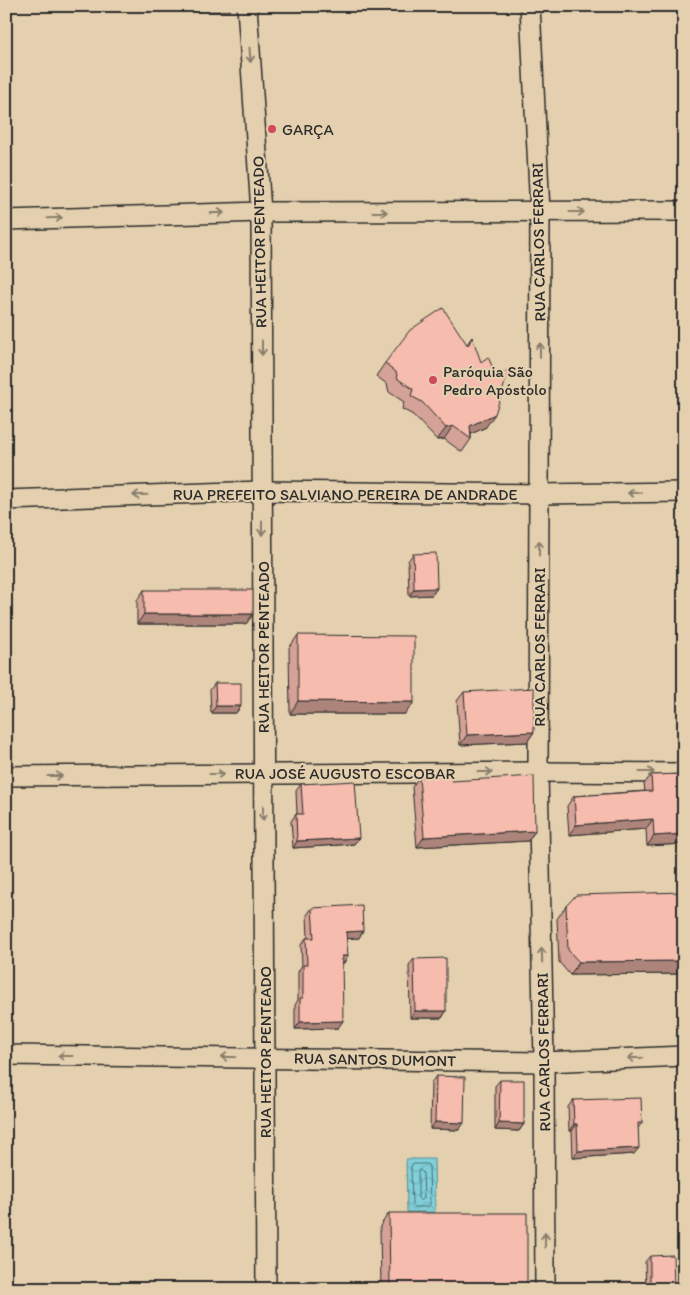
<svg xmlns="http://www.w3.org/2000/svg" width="690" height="1295" viewBox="0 0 690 1295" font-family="Itim,sans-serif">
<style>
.water{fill:url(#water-waves);stroke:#5e8e93}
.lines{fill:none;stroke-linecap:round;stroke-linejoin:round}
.shore{stroke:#4d6d71;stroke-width:1}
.minor-casing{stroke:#2b2b2b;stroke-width:22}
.minor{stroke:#e4d0ae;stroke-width:19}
.wall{fill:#d4a296;stroke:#2b2b2b}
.shaded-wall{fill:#ac847a;stroke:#2b2b2b}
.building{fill:#f6bcae;stroke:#2b2b2b}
.oneway{stroke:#887e6c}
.poi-dot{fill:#d1495b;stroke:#e4d0ae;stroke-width:2}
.labels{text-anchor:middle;stroke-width:4;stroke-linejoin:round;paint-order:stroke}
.poi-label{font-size:16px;fill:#2b2b2b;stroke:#e4d0ae;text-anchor:start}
.street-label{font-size:16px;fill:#2b2b2b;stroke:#e4d0ae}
</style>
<defs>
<pattern id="water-waves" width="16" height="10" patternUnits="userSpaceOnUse" patternTransform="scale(1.25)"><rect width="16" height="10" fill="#80d0d9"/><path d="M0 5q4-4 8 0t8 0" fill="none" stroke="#6fb3ba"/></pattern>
</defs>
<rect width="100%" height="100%" fill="#e4d0ae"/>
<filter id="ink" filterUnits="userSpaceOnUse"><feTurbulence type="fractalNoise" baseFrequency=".02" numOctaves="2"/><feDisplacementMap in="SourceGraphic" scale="10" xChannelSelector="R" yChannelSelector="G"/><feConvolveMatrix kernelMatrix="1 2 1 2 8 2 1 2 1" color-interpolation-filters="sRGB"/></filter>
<g filter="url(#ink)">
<path class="water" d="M 406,1159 L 434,1159 L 435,1212 L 407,1212 Z"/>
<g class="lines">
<g class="shore">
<path d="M 414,1164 L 427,1164 L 429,1166 L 430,1204 L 428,1207 L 414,1207 L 412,1205 L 411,1166 Z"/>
<path d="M 420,1170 L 423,1173 L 424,1198 L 421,1201 L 418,1198 L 418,1173 Z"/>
</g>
<defs>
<g id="minor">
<path d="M 247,6 L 261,212 L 266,1289"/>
<path d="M 530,6 L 540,212 L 538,772 L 544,1062 L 545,1289"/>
<path d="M 6,220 L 261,212 L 684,211"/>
<path d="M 6,500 L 262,491 L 540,494 L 684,492"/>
<path d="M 6,776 L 538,772 L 684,773"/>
<path d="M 6,1055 L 544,1062 L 684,1056"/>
</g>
</defs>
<use href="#minor" class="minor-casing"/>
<use href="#minor" class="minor"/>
</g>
<g class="wall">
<path d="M 472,337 L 486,427 L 471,434 L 471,439 L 462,452 L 444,439 L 437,440 L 413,415 L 402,409 L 404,402 L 389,392 L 387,384 L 376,376 L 385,363 L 467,344 Z"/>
<path d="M 413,554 L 437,588 L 432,595 L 409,596 L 408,561 Z"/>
<path d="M 144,590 L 253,614 L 246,624 L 137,624 L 137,600 Z"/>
<path d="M 298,635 L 414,702 L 405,714 L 290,714 L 289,648 Z"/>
<path d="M 215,683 L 241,706 L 236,713 L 211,713 L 210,690 Z"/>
<path d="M 464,692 L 534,732 L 527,742 L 460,745 L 457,701 Z"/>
<path d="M 684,774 L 684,844 L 647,846 L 646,829 L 569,835 L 567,806 L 574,796 L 645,791 L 644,784 L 651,775 Z"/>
<path d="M 419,777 L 452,781 L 535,831 L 528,841 L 417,847 L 412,787 Z"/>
<path d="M 301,784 L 359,838 L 354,844 L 293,848 L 291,821 L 296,814 L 297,814 L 296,791 Z"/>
<path d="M 566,906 L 676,974 L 570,975 L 559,962 L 557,919 Z"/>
<path d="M 312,908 L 359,938 L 347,938 L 344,963 L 342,963 L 338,1028 L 295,1029 L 295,1005 L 298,1000 L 298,972 L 302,965 L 301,945 L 306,938 L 308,938 L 307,915 Z"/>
<path d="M 414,959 L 446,1011 L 442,1018 L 410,1018 L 409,965 Z"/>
<path d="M 436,1076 L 459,1130 L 430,1129 L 431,1083 Z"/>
<path d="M 500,1080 L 524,1124 L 519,1131 L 495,1130 L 495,1086 Z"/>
<path d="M 573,1100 L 642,1123 L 638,1128 L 634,1154 L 573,1158 L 572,1131 L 569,1131 L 568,1107 Z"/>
<path d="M 389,1213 L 527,1289 L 381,1289 L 380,1226 Z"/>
<path d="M 650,1256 L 674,1289 L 646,1289 L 645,1262 Z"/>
</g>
<g class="shaded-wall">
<path d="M 192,7 L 232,7 L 229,11 L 189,11 Z"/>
<path d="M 495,414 L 486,427 L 467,436 L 470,426 Z"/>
<path d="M 453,426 L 444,439 L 437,440 L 446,428 Z"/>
<path d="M 437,588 L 432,595 L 409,596 L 414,589 Z"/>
<path d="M 144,614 L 253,614 L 246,624 L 137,624 Z"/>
<path d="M 298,701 L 414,702 L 405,714 L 290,714 Z"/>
<path d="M 216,706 L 241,706 L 236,713 L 211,713 Z"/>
<path d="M 534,732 L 527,742 L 460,745 L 467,735 Z"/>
<path d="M 653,819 L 646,829 L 569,835 L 576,825 Z"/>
<path d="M 535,831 L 528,841 L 417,847 L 424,837 Z"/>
<path d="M 684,834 L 684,844 L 647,846 L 654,836 Z"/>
<path d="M 359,838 L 354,844 L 293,848 L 297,841 Z"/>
<path d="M 363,931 L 359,938 L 342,939 L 346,932 Z"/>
<path d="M 342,956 L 348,956 L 344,963 L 338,963 Z"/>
<path d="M 684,961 L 684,962 L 676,974 L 570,975 L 579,962 Z"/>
<path d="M 415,1011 L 446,1011 L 442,1018 L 410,1018 Z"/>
<path d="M 343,1021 L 338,1028 L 295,1029 L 300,1022 Z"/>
<path d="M 435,1122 L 464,1123 L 459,1130 L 430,1129 Z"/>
<path d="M 499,1123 L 524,1124 L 519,1131 L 495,1130 Z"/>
<path d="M 574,1124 L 577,1124 L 572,1131 L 569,1131 Z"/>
<path d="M 639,1148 L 634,1154 L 573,1158 L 578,1151 Z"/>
</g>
<g class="building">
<rect x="192" y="6" width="40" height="1"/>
<path d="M 443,308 L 468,346 L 472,337 L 481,362 L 488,357 L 496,375 L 509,370 L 495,414 L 470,426 L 471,439 L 453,426 L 446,428 L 422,402 L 411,396 L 413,389 L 398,379 L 396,372 L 385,363 L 410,330 Z"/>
<path d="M 436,553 L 437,588 L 414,589 L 413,554 Z"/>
<rect x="144" y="590" width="109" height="24"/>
<path d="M 298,635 L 414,636 L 414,702 L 298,701 Z"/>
<path d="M 215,683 L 241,683 L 241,706 L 216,706 Z"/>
<path d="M 534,688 L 534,732 L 467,735 L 464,692 Z"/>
<path d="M 684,774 L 684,834 L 654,836 L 653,819 L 576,825 L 574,796 L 652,791 L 651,775 Z"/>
<path d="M 451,775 L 452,781 L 534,776 L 535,831 L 424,837 L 419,777 Z"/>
<path d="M 355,781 L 359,838 L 297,841 L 296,814 L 303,814 L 301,784 Z"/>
<path d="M 684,892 L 684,961 L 579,962 L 568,950 L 566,906 L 576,895 Z"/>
<path d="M 362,905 L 363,931 L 346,932 L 348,956 L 342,956 L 343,1021 L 300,1022 L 300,998 L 303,998 L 303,965 L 307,965 L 306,938 L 314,938 L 312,908 Z"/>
<path d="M 446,958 L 446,1011 L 415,1011 L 414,959 Z"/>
<path d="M 436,1076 L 465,1077 L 464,1123 L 435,1122 Z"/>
<path d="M 500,1080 L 524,1080 L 524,1124 L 499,1123 Z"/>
<path d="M 641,1098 L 642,1123 L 638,1123 L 639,1148 L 578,1151 L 577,1124 L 574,1124 L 573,1100 Z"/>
<path d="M 389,1213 L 527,1213 L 527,1289 L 390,1289 Z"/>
<path d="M 673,1255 L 674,1289 L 650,1289 L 650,1256 Z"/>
</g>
<defs><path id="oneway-shaft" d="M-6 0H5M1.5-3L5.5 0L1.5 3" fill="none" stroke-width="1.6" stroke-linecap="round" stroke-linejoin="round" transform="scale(1.25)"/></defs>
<g class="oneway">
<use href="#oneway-shaft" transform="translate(250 55) rotate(86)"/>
<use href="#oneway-shaft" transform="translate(380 212)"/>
<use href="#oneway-shaft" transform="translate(577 212)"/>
<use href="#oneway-shaft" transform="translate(217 213) rotate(-2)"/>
<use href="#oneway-shaft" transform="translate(55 218) rotate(-2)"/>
<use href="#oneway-shaft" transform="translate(262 348) rotate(90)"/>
<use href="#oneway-shaft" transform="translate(540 350) rotate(-90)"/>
<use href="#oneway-shaft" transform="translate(635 493) rotate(179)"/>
<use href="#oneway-shaft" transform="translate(140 495) rotate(178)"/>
<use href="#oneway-shaft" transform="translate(262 528) rotate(90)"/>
<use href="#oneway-shaft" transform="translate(539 548) rotate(-90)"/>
<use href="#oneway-shaft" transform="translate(485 772)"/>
<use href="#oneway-shaft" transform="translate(647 772)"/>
<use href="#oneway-shaft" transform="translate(217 774)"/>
<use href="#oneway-shaft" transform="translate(55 776)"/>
<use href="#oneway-shaft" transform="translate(263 813) rotate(90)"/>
<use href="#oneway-shaft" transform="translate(542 955) rotate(-91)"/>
<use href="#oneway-shaft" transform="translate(65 1056) rotate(-180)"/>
<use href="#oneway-shaft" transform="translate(228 1057) rotate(-180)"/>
<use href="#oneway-shaft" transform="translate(635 1058) rotate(178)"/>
<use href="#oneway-shaft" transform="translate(545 1240) rotate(-90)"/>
</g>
</g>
<g class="poi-dot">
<circle cx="272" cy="129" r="5"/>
<circle cx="433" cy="380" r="5"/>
</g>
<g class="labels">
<g class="poi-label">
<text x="282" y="135">GARÇA</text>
<text x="443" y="377">Paróquia São<tspan x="443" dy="18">Pedro Apóstolo</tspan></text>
</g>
<g class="street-label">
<text transform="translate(259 242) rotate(-91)" y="6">RUA HEITOR PENTEADO</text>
<text transform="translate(538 242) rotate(-91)" y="6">RUA CARLOS FERRARI</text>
<text x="345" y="500">RUA PREFEITO SALVIANO PEREIRA DE ANDRADE</text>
<text transform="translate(263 647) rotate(-90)" y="6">RUA HEITOR PENTEADO</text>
<text transform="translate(539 647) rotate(-90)" y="6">RUA CARLOS FERRARI</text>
<text x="345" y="779">RUA JOSÉ AUGUSTO ESCOBAR</text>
<text transform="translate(265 1052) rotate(-90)" y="6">RUA HEITOR PENTEADO</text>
<text transform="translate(543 1052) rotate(-91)" y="6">RUA CARLOS FERRARI</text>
<text transform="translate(375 1059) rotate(1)" y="6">RUA SANTOS DUMONT</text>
</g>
</g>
<rect width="690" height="1295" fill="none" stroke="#e4d0ae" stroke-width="25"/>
<rect x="12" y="12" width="665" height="1270" fill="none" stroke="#2b2b2b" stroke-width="2" filter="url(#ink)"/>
</svg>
